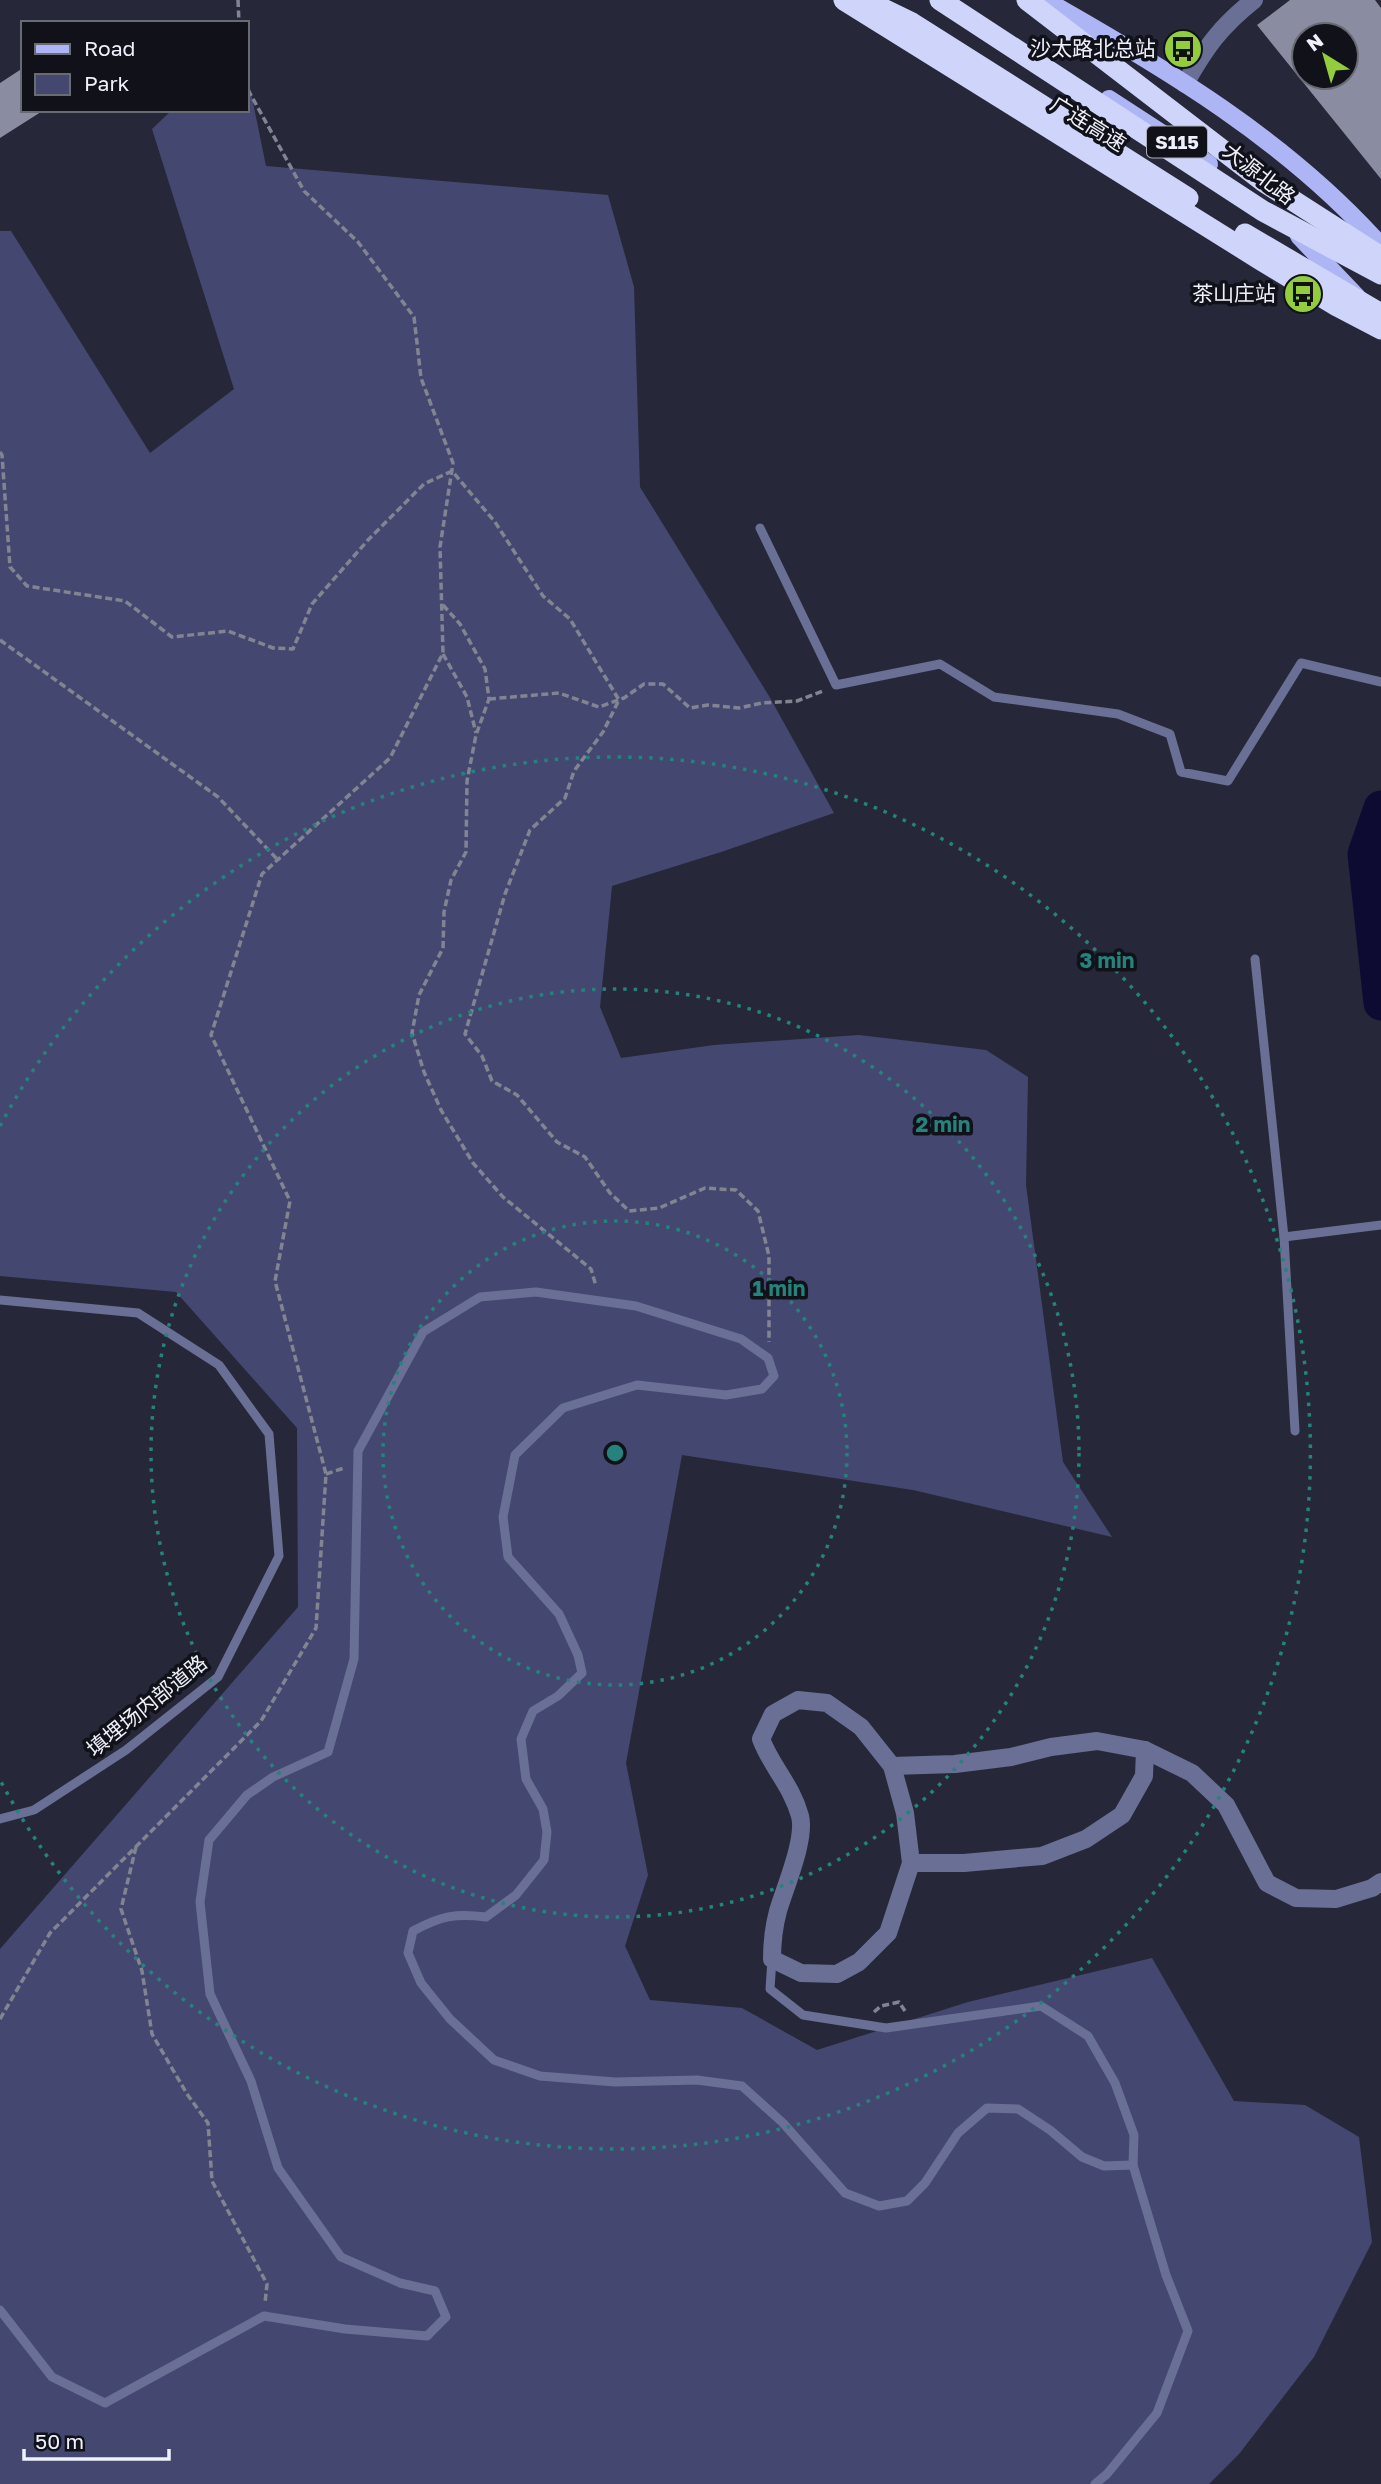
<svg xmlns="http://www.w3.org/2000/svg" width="1381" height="2484" viewBox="0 0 1381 2484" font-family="'Golos Text','Noto Sans SC',sans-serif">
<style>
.green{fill:#444870}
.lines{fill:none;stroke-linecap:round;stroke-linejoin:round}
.river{stroke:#0e0b32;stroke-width:35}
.building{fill:#8a8da2;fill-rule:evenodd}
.path{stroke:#828492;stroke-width:3.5;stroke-dasharray:7 3.5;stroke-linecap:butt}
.service{stroke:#6a6f95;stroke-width:9}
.minor{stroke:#6a6f95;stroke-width:18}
.primary{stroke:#adb5f5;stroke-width:18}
.motorway{stroke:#cfd4fb;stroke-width:21}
.ring{fill:none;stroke:#25827c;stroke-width:3.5;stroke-dasharray:3.5 7}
.labels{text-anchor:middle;stroke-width:7;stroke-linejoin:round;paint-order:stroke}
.shield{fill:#111219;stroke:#acadb7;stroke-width:2}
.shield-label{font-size:19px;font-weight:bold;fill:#eef0fb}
.poi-label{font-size:21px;fill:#eef0fb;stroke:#111219;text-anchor:end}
.street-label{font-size:21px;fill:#eef0fb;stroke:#111219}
.centre{fill:#25827c;stroke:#111219;stroke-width:3.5}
.ring-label{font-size:21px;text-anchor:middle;font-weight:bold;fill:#25827c;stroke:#111219;stroke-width:7;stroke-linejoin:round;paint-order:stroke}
</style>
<rect width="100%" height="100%" fill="#262839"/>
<path class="green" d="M 247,73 L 266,166 L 608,195 L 634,287 L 640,487 L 769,696 L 834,813 L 721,852 L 612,886 L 600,1007 L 621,1058 L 714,1045 L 859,1035 L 986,1050 L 1028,1077 L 1026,1185 L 1063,1462 L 1112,1537 L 913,1490 L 682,1455 L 626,1763 L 648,1875 L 625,1946 L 650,2000 L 742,2008 L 817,2050 L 968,2002 L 1152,1958 L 1234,2101 L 1305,2105 L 1359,2137 L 1372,2242 L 1314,2357 L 1239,2454 L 1209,2484 L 0,2484 L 0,1949 L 298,1607 L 297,1428 L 176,1292 L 0,1276 L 0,231 L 11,231 L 150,453 L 234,389 L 152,129 L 172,110 L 247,110 Z"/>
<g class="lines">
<path class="river" d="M 1381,808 L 1365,854 L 1381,1003"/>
</g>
<g class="building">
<path d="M 1290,0 L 1375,0 L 1381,8 L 1381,179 L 1257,25 ZM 1304,35 L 1346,35 L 1346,77 L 1304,77 Z"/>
<path d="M 23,68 L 23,110 L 44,110 L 0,138 L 0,83 Z"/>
</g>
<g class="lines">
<g class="path">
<path d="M 238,0 L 239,23"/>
<path d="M 0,452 L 2,455 L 10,567 L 27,586 L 125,601 L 172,637 L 228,631 L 273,648 L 293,649 L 312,604 L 368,540 L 424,484 L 452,471 L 495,522 L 543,596 L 570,619 L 619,700 L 603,732 L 574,771 L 565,798 L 530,830 L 505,894 L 465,1034 L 482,1056 L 492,1081 L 517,1095 L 557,1142 L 585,1157 L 610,1193 L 629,1211 L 659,1208 L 705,1188 L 736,1190 L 758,1211 L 769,1256 L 769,1342"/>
<path d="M 443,605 L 460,624 L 485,669 L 489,699 L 476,735 L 467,781 L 466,852 L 451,880 L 444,912 L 443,948 L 419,995 L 412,1033 L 424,1072 L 441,1110 L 473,1163 L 503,1197 L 591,1269 L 596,1286"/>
<path d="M 0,640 L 218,797 L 278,860"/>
<path d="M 443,654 L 467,697 L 476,733"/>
<path d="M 489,699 L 559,693 L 599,707 L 624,698 L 644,684 L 663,684 L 690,708 L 708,705 L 739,708 L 762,703 L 797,701 L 823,691"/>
<path d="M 326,1474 L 344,1468"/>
<path d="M 136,1847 L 121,1909 L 142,1971 L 152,2034 L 187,2094 L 208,2123 L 212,2181 L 267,2284 L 265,2303"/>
<path d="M 874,2012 L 881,2006 L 899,2002 L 905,2011"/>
<path d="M 0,2019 L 50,1933 L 261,1721 L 316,1628 L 326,1474 L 275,1281 L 290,1201 L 211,1035 L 262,874 L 390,758 L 443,653 L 440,547 L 453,463 L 421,378 L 414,317 L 358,242 L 304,191 L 247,88"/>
</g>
<g class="service">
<path d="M 760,528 L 836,685 L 940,664 L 994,697 L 1118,714 L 1170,734 L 1181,772 L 1228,781 L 1301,663 L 1381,682"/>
<path d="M 1255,959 L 1284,1237 L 1295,1431"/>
<path d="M 1284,1237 L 1381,1225"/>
<path d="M 0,1300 L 138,1313 L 219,1365 L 269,1434 L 279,1556 L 218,1677 L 126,1750 L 34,1810 L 0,1819"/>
<path d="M 772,1959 L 770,1989 L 803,2015 L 886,2028 L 1041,2006 L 1088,2036 L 1115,2083 L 1134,2135 L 1133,2165 L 1166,2275 L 1188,2331 L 1157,2413 L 1107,2474 L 1095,2484"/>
<path d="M 0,2310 L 52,2377 L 105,2403 L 264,2316 L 345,2329 L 427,2336 L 446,2317 L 435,2291 L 400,2283 L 341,2257 L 278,2168 L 251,2081 L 210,1994 L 200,1902 L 209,1840 L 247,1795 L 273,1777 L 328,1752 L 354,1659 L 358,1451 L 423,1332 L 480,1297 L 536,1292 L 636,1306 L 741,1339 L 768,1358 L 774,1376 L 762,1389 L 726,1395 L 637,1385 L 563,1408 L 515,1455 L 503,1517 L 508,1557 L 559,1614 L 578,1655 L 582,1673 L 558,1696 L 533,1711 L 521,1739 L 526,1779 L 543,1809 L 547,1832 L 544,1860 L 516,1895 L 486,1917 C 455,1913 441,1916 413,1931 L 408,1953 L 421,1983 L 450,2019 L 494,2060 L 540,2076 L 615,2082 L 697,2080 L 742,2086 L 783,2123 L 845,2193 L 879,2206 L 907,2201 L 925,2183 L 958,2133 L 987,2108 L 1018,2109 L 1050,2130 L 1082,2157 L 1104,2166 L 1133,2165"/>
</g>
<g class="minor">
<path d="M 1185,84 C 1206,47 1220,27 1254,0"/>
<path d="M 798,1700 L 827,1703 L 861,1727 L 892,1766 L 905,1813 L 911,1863 L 888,1933 L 859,1962 L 837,1974 L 801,1973 L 772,1959 C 772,1943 774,1926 778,1911 C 785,1887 806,1839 800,1816 C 791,1784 772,1768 761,1739 L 773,1714 Z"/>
<path d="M 892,1766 L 955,1764 L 1011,1757 L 1051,1747 L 1097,1741 L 1145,1750 L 1192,1773 L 1226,1805 L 1267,1883 L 1296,1898 L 1336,1899 L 1372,1888 L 1381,1882"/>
<path d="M 911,1863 L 964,1863 L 1042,1856 L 1086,1839 L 1122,1815 L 1144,1776 L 1145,1750"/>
</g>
<g class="primary">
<path d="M 1045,0 C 1165,68 1288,141 1381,246"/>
<path d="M 1109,99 L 1209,164"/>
<path d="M 1299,236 L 1357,297"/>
</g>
<g class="motorway">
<path d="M 844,0 L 1261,260 L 1337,306 L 1381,329"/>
<path d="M 940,0 L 1263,211 L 1381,274"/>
<path d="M 1027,0 L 1264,182 L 1381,257"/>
<path d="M 873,4 L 912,23 L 1188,198"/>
<path d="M 1245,234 L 1381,314"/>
</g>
</g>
<g class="ring">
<circle cx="615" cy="1453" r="232"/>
<circle cx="615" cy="1453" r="464"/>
<path d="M0 1126A696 696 0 1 1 0 1780"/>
</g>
<defs>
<symbol id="bus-disc" viewBox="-11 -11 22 22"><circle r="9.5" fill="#93cc3d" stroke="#111219"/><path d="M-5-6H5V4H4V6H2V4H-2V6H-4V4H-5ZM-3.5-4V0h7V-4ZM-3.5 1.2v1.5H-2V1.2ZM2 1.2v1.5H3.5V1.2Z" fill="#111"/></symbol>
</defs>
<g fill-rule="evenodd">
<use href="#bus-disc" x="1161" y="27" width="44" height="44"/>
<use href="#bus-disc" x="1281" y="272" width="44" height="44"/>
</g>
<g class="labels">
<rect class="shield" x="1147" y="126.5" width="60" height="31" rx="5"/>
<g class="shield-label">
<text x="1177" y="149">S115</text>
</g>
<g class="poi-label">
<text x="1156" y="56">沙太路北总站</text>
<text x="1276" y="301">茶山庄站</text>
</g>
<g class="street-label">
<text transform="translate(1088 124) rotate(32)" y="7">广连高速</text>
<text transform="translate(1259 174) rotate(38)" y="7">大源北路</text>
<text transform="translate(147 1706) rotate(-39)" y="7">填埋场内部道路</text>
</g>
</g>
<circle cx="615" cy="1453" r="10" class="centre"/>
<g class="ring-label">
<text x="1107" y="968">3 min</text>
<text x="943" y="1132">2 min</text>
<text x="779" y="1296">1 min</text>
</g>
<rect x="21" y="21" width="228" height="91" fill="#111219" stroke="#696b73" stroke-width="2"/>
<rect x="35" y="44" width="35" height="10" fill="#adb5f5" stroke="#696b73" stroke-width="2"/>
<text x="84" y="56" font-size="21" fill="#eef0fb">Road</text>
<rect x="35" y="74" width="35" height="21" fill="#444870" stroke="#696b73" stroke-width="2"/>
<text x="84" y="91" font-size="21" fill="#eef0fb">Park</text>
<g transform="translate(1325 56) rotate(323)"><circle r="33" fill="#111219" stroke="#696b73" stroke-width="2"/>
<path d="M0-5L12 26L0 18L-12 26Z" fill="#93cc3d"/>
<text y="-10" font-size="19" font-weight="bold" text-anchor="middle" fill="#eef0fb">N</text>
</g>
<path d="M24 2449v10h145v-10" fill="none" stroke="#eef0fb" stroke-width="3.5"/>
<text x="35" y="2449" font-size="21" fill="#eef0fb" stroke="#111219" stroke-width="5" paint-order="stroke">50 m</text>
</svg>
